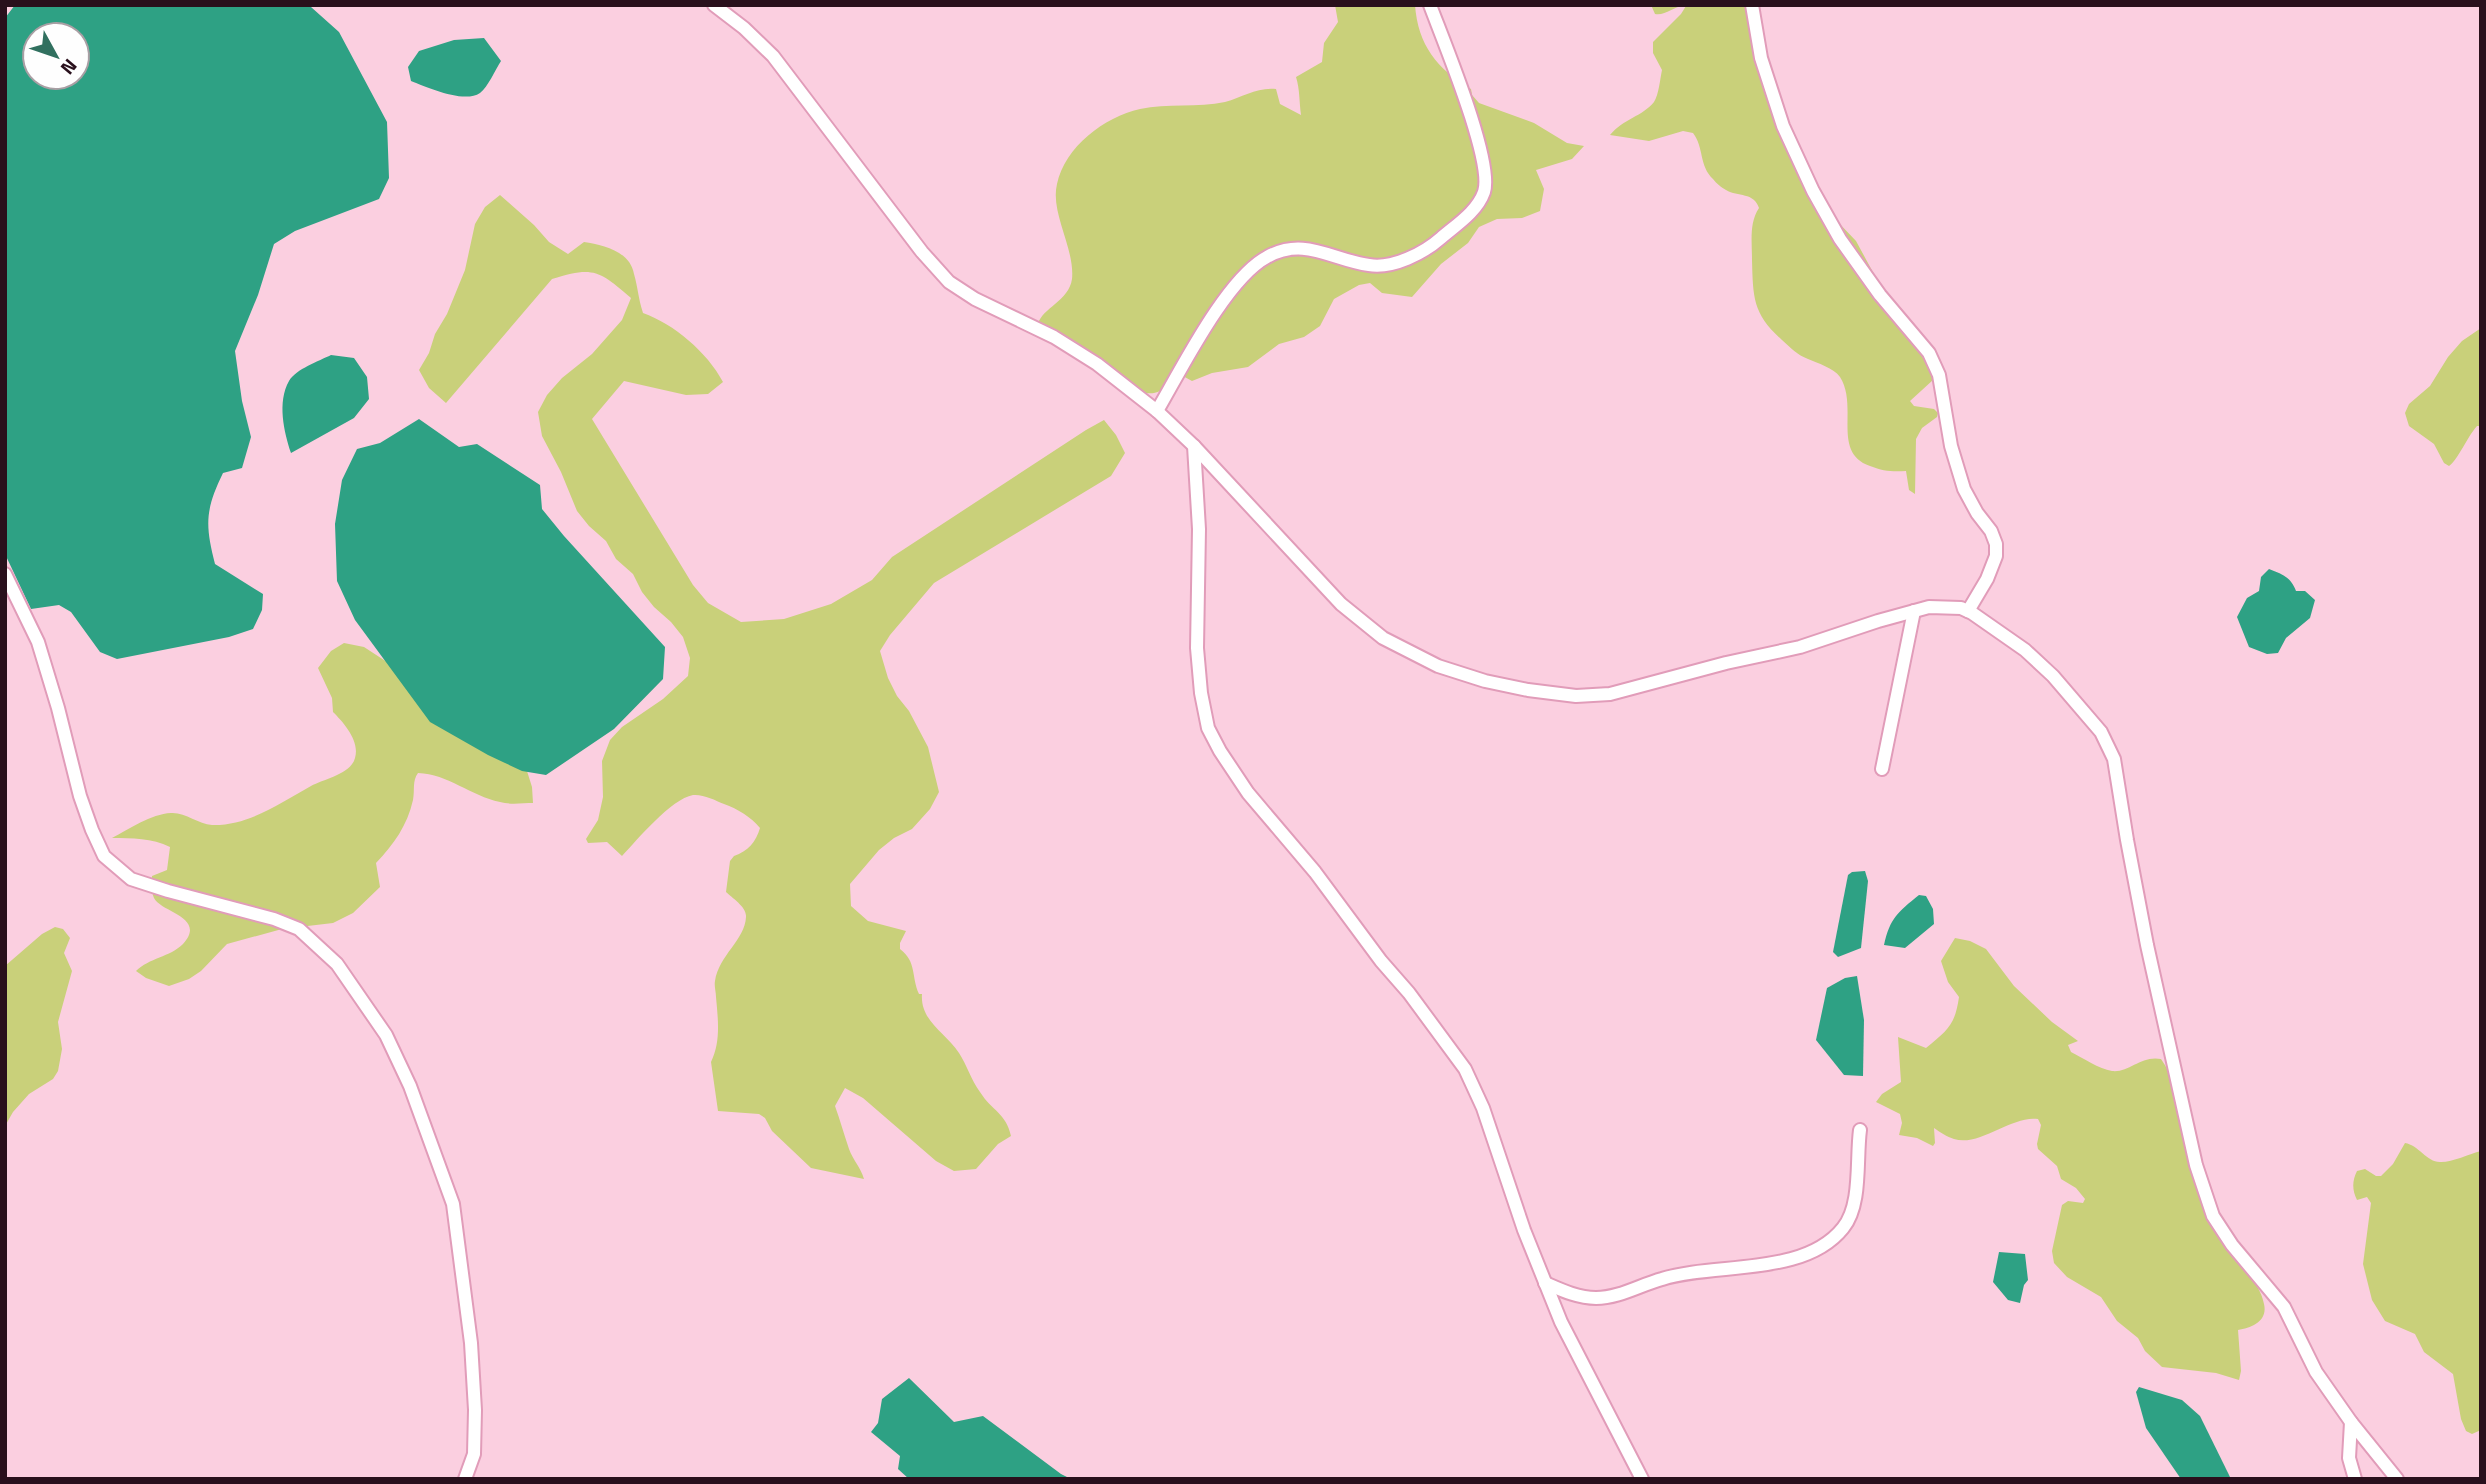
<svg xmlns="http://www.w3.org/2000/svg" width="2486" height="1484" viewBox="0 0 2486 1484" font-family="'Titillium Web',sans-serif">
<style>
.green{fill:#c9d07a}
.water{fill:#2ea184;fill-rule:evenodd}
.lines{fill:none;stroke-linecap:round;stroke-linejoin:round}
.minor-casing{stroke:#e19cb9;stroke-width:16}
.minor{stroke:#fff;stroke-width:12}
</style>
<rect width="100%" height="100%" fill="#fbcfe0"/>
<g class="green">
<path d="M 1335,5 L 1415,5 C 1418,45 1437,69 1471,89 L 1472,95 L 1479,103 L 1534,123 L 1567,143 L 1584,146 L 1572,159 L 1536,170 L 1544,189 L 1540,211 L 1522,218 L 1497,219 L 1479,227 L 1468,243 L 1441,264 L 1412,297 L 1382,293 L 1370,283 L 1359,285 L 1334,299 L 1320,326 L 1304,337 L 1279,344 L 1248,367 L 1212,373 L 1192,381 L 1181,375 C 1173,382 1164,391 1154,393 C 1127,398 1061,341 1038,324 C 1042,308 1069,301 1072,279 C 1075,248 1050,213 1057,184 C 1065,147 1104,117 1140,109 C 1167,103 1198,108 1225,102 C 1243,97 1257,87 1276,89 L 1280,104 L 1301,115 C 1299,101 1300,90 1296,77 L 1322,62 L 1324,43 L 1338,22 Z"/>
<path d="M 1651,5 L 1751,5 L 1763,82 L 1802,180 L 1822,193 L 1836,220 L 1856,241 L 1887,298 L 1933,351 L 1933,380 L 1910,401 L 1914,406 L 1934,409 L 1938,413 L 1937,417 L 1922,428 L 1916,439 L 1915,494 L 1909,490 L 1906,471 C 1892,472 1883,471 1870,466 C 1831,452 1859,407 1840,377 C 1834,368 1817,363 1808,359 C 1797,355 1791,348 1782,340 C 1753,314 1753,298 1752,260 C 1752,242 1749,223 1759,208 C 1754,192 1738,197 1726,190 C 1722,188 1716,183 1713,179 C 1699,166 1704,147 1693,133 L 1683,131 L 1649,141 L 1610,135 C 1623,119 1643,116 1654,102 C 1659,94 1660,79 1662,70 L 1653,53 L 1653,42 L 1681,14 L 1686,6 C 1674,5 1666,16 1655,14 Z"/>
<path d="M 500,195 L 534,225 L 549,242 L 568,254 L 584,242 C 603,245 630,251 634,274 C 638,288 638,297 643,313 C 674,324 707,352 723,382 L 708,394 L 686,395 L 624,381 L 592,419 L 693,585 L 708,603 L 741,622 L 784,619 L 831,604 L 872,580 L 892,557 L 1086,430 L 1104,420 L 1116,435 L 1125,453 L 1111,476 L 934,583 L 890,635 L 880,651 L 888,678 L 897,696 L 909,711 L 928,747 L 939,792 L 930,809 L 912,829 L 894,838 L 879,850 L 850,884 L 851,906 L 868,921 L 906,931 L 900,943 L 900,949 C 917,962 911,976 919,994 L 922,994 C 920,1021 945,1032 959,1053 C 967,1065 971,1080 980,1092 C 992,1111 1006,1113 1011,1136 L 998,1144 L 976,1169 L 954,1171 L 936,1161 L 863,1098 L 845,1088 L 835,1106 C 840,1120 844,1134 849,1149 C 853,1160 861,1168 864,1179 L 811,1168 L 772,1131 L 765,1118 L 759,1114 L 718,1111 L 711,1062 C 721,1042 718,1019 716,997 C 716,992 714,986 715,981 C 719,955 745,940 746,917 C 747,907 732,898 726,892 L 730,861 L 734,856 C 748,851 756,842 760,828 C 751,817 738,809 724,804 C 715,800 703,794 693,795 C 671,799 638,839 622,856 L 607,842 L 588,843 L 586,839 L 598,820 L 603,797 L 602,761 L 610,740 L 622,727 L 663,699 L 688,676 L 690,658 L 683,637 L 671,622 L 654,607 L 642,592 L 633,574 L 616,559 L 606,541 L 589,526 L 577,511 L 561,472 L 542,436 L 538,412 L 547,395 L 562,378 L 592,354 L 622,320 L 631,298 C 599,270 593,266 552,279 L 446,403 L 429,388 L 419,370 L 429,353 L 435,334 L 447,314 L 465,270 L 475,224 L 485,207 Z"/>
<path d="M 2481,328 L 2481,426 L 2477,426 C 2467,437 2458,460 2449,466 L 2444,463 L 2434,444 L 2409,426 L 2405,413 L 2409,404 L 2430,386 L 2448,357 L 2462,341 Z"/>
<path d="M 344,643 L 364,647 L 387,662 L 527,771 L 532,787 L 533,803 C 523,803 510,805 500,802 C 471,796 448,774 418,773 C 412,781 415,790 413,800 C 407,826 394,844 376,863 L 380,887 L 353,913 L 333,923 L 282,929 L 227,944 L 201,971 L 189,979 L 169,986 L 146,978 L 136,971 C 149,958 170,957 183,944 C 207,917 162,913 154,898 C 151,892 152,883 152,876 L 167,870 L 170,847 C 152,838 132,838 112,838 C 129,829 151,814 171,813 C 185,812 198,824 212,825 C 249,826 280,803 311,786 C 324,779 351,774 355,758 C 360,741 344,723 333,712 L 332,698 L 318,668 L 331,651 Z"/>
<path d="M 55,927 L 63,929 L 70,938 L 64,953 L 72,971 L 58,1022 L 62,1049 L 58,1071 L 53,1079 L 29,1094 L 13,1112 L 5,1126 L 5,966 L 42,934 Z"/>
<path d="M 1955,938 L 1970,941 L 1986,949 L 2014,986 L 2052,1022 L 2078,1041 L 2068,1045 L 2071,1052 C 2083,1058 2099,1069 2112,1071 C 2129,1073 2141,1055 2161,1059 C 2183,1090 2198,1163 2209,1201 C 2213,1212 2215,1226 2220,1237 C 2232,1259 2259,1278 2264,1304 C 2268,1321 2252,1328 2238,1330 L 2241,1371 L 2239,1380 L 2216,1373 L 2162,1367 L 2145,1351 L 2138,1338 L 2117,1321 L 2101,1297 L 2067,1277 L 2054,1263 L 2052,1251 L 2062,1205 L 2068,1201 L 2083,1203 L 2085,1199 L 2076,1188 L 2061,1179 L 2057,1166 L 2038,1149 L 2037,1144 L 2041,1125 L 2038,1119 C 2012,1115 1980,1147 1954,1139 C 1947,1137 1940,1132 1934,1128 L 1935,1143 L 1933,1146 L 1917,1138 L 1899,1135 L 1902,1123 L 1900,1114 L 1876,1102 L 1882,1094 L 1901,1082 L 1898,1037 L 1926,1048 C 1948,1030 1955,1025 1959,997 L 1948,982 L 1941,961 Z"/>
<path d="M 2405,1143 C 2419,1145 2427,1163 2441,1162 C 2453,1162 2469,1154 2481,1151 L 2481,1430 L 2472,1434 L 2466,1431 L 2461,1419 L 2453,1374 L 2424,1352 L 2415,1334 L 2385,1321 L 2372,1300 L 2363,1264 L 2371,1203 L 2367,1197 L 2357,1200 C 2352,1190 2352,1181 2357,1171 L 2365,1169 L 2376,1176 L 2381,1176 L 2393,1164 Z"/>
</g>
<g class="water">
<path d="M 15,5 L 298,5 L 311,7 L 339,32 L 387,122 L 389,178 L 379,199 L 295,231 L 274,244 L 258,295 L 235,351 L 242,401 L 251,437 L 242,468 L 223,473 C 205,510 205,525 215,564 L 263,594 L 262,610 L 253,629 L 229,637 L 117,659 L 100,652 L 71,612 L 59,605 L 31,609 L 5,554 L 5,18 ZM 77,35 L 77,77 L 35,77 L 35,35 Z"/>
<path d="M 484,38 L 501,61 C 495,70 488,87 480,93 C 464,104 427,87 411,81 L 408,67 L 419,51 L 454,40 Z"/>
<path d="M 331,355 L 354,358 L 367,377 L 369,399 L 354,418 L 291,453 C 284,432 277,402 289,381 C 296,369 319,361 331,355 Z"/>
<path d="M 419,419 L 459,447 L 477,444 L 540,485 L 542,509 L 564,536 L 665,647 L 663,679 L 614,729 L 546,775 L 522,771 L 488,755 L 430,722 L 355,620 L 337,581 L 335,524 L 342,480 L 357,449 L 380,443 Z"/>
<path d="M 2269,569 C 2282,574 2291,577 2296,591 L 2305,591 L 2315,600 L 2310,618 L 2286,638 L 2278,653 L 2267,654 L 2249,647 L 2237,617 L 2247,598 L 2259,591 L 2261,577 Z"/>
<path d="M 1865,871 L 1868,881 L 1861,948 L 1838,957 L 1833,952 L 1848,875 L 1852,872 Z"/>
<path d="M 1919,895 L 1926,896 L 1933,909 L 1934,924 L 1905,948 L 1884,945 C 1890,918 1898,912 1919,895 Z"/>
<path d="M 1857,976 L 1864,1020 L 1863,1076 L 1844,1075 L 1816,1040 L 1827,988 L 1845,978 Z"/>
<path d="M 1999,1252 L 2025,1254 L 2028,1280 L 2024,1285 L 2020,1303 L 2008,1300 L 1993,1282 Z"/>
<path d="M 909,1378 L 954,1422 L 983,1416 L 1061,1474 L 1071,1479 L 909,1479 L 898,1469 L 900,1456 L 871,1432 L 878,1423 L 882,1399 Z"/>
<path d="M 2139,1387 L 2182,1400 L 2200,1416 L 2231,1479 L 2181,1479 L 2146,1428 L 2136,1392 Z"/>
</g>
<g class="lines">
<defs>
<g id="minor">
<path d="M 714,5 L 744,28 L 773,56 L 922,252 L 949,282 L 975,299 L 1054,337 L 1097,364 L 1157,411 L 1194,446 L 1341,604 L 1383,638 L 1438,666 L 1485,681 L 1528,690 L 1576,696 L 1610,694 L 1726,663 L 1800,647 L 1878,621 L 1929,607 L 1961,608 L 1972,613 L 2025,650 L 2053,676 L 2101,732 L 2114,759 L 2127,840 L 2147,945 L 2196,1165 L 2213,1216 L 2232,1245 L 2284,1307 L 2316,1372 L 2351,1422 L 2397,1479"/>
<path d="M 1752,5 L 1761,58 L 1783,126 L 1813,191 L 1840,239 L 1880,295 L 1929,353 L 1939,375 L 1951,446 L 1964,489 L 1977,513 L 1991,531 L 1996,544 L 1996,556 L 1987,579 L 1968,611"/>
<path d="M 1157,411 C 1181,370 1226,279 1267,257 C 1304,236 1332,260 1369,265 C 1393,269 1424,253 1441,238 C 1456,225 1477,212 1484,192 C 1494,162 1443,40 1430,5"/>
<path d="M 1194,446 L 1199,529 L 1197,648 L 1201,693 L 1208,728 L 1220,751 L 1248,793 L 1315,872 L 1381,961 L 1409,993 L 1465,1069 L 1483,1108 L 1524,1230 L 1561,1322 L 1642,1479"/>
<path d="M 5,574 L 38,642 L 58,708 L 80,796 L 92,830 L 104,856 L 131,879 L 168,891 L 274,919 L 299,929 L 337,964 L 386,1035 L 410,1086 L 453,1204 L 471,1343 L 475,1410 L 474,1454 L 465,1479"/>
<path d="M 1882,769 L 1914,611"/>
<path d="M 1545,1283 C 1561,1290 1578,1298 1596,1298 C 1619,1298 1640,1285 1662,1279 C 1716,1262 1804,1277 1843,1228 C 1862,1205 1856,1160 1860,1130"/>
<path d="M 2351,1422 L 2349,1458 L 2355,1479"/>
</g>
</defs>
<use href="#minor" class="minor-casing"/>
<use href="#minor" class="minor"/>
</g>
<rect width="2486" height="1484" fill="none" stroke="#29101c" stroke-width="14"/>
<g transform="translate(56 56) rotate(130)"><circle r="33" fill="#fefefe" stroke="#a99fa4" stroke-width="2"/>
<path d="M0-5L12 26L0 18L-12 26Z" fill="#31705f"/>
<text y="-10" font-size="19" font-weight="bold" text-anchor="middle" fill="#29101c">N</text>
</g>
</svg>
